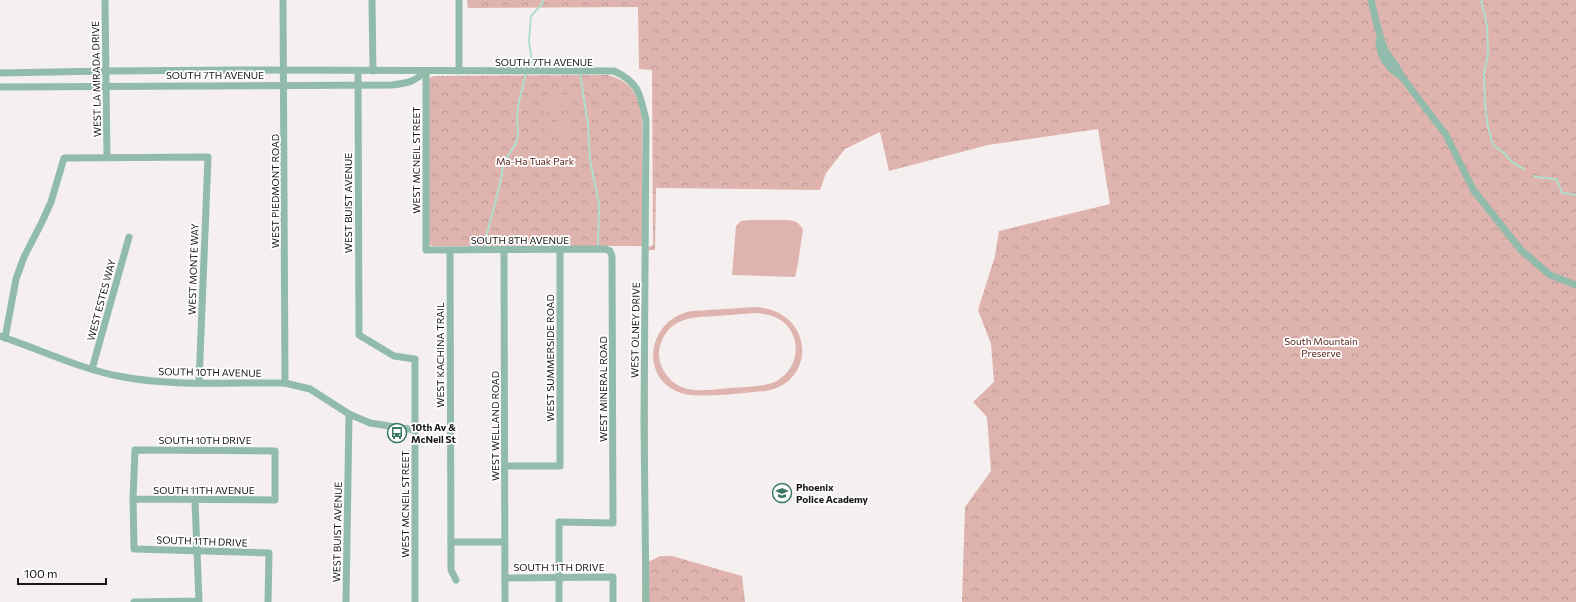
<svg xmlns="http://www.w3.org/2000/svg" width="1576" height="602" viewBox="0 0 1576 602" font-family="Commissioner,sans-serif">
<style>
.park{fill:url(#park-crowns)}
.garden{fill:#dfb4ae;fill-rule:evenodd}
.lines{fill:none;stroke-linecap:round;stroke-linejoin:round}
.stream{stroke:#afdecb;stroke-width:2}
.minor{stroke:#91bcab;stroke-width:7}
.labels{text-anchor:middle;stroke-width:3.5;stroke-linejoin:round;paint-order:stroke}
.street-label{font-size:10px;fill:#181616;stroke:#fff}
.park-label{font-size:10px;fill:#531b17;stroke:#fff}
.poi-label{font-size:10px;font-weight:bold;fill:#181616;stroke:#fff;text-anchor:start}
</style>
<defs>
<pattern id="park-crowns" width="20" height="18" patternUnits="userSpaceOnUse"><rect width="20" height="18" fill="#dfb4ae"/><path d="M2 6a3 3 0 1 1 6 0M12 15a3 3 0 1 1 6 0" fill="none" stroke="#bf9a95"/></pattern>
</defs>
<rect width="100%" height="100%" fill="#f5f0ef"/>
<g class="park">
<path d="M 467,0 L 1576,0 L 1576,602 L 962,602 L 965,507 L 991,471 L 987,417 L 973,402 L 994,382 L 991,344 L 978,310 L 995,256 L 999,231 L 1110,204 L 1098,129 L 988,145 L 889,171 L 880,132 L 845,149 L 826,173 L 820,190 L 656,188 L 655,250 L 648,250 L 648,562 L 660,556 L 672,556 L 742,576 L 745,602 L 642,602 L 646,248 L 653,245 L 652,70 L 639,69 L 638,7 L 468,8 Z"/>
<path d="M 607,75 C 633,82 637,93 642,118 L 642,246 L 434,246 L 429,245 L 429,78 L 434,76 Z"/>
</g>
<g class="garden">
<path d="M 546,94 L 569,94 L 570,96 L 570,111 L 544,112 L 544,96 Z"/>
<path d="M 555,121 C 561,121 567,122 570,128 L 569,132 C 562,139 552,139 545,132 L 545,127 L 550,123 Z"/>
<path d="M 752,220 L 788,220 L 797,222 L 803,229 L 798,263 L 795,277 L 732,275 L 736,226 L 741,221 Z"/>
<path d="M 756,307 C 815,311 817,383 765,391 C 744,393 699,399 681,393 C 641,380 646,326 684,313 C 691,310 700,311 708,310 C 724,309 740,308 756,307 ZM 756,313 C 765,314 774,315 782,321 C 801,335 800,364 781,378 C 776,382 770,384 764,385 C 752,387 740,387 728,388 C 716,389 700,392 688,389 C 679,387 671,382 666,374 C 659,365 657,353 661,343 C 670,317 694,317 717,316 C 730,315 743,314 756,313 Z"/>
</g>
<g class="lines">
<g class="stream">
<path d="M 1481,0 L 1487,26 L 1488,55 L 1484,73 L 1485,105 L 1488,127 L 1493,145 L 1504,153 L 1513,163 L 1524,169"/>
<path d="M 528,69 L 532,61 L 529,41 L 531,16 L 542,4 L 543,0"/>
<path d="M 580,73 L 588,125 L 590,160 L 599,204 L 598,246"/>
<path d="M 1534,176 C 1542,179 1549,177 1557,180 L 1562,193 L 1576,195"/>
<path d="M 485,249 L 487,233 L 495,204 L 502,174 L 503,164 L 516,143 L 518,134 L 517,117 L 518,106 L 526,73"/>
</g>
<g class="minor">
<path d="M 105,0 L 107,157"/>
<path d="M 283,0 L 285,383"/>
<path d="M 372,0 L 373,71"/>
<path d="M 459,0 L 459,71"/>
<path d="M 1371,0 C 1375,16 1378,34 1385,50 C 1390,59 1398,67 1402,77 L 1446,135 L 1474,191 L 1521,250 L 1550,275 L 1576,285"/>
<path d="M 1379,41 C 1380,58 1388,68 1402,77"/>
<path d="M 358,71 L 359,335 L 394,356 L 415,359 L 415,602"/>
<path d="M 426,71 L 426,250 L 605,249 L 610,251 L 612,256 L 613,523 L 559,522 L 559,602"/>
<path d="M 0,73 L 106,71 L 239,70 L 614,71 C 640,83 640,95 646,120 L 644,422 L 646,602"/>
<path d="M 0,87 L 392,85 C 408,83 414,82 426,71"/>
<path d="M 450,250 L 451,570 L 456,580"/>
<path d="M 504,250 L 505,602"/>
<path d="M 0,336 C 39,349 78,368 118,376 C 173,387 230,382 285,383 L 310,389 L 349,414 L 370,423 L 415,430"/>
<path d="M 5,338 L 16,279 L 24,257 L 42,222 L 51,202 L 64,158 L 208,157 L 199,383"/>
<path d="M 92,369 L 129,237"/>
<path d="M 505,466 L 560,466 L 560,249"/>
<path d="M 133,499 L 275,500 L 275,451 L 135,450 L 133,499 L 134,549 L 269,553 L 268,602"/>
<path d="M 451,542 L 504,542"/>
<path d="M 505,578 L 613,577 L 613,602"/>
<path d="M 134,602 L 199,601 L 195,501"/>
<path d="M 346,602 L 349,414"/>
</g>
</g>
<defs>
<symbol id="bus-ring" viewBox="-11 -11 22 22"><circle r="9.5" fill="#fff" stroke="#3b7864" stroke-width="1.5"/><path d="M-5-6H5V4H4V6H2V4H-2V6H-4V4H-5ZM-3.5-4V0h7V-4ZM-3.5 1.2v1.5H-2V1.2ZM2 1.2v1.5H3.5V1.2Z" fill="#3b7864"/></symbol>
<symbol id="school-ring" viewBox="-11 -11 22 22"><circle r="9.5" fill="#fff" stroke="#3b7864" stroke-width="1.5"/><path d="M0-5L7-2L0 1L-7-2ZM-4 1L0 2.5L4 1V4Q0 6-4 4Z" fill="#3b7864"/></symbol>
</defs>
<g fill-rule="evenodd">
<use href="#bus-ring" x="386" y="422" width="22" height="22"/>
<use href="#school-ring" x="771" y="482" width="22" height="22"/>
</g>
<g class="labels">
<g class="street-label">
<text x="544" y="66">SOUTH 7TH AVENUE</text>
<text x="215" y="79">SOUTH 7TH AVENUE</text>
<text transform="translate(96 79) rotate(-91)" y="4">WEST LA MIRADA DRIVE</text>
<text transform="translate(416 160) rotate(-90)" y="4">WEST MCNEIL STREET</text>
<text transform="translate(275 191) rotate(-90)" y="4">WEST PIEDMONT ROAD</text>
<text transform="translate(348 203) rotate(-90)" y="4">WEST BUIST AVENUE</text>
<text x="520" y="244">SOUTH 8TH AVENUE</text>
<text transform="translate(193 269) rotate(-88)" y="4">WEST MONTE WAY</text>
<text transform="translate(101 300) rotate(-75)" y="4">WEST ESTES WAY</text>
<text transform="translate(635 330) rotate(-89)" y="4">WEST OLNEY DRIVE</text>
<text transform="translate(440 355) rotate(-90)" y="4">WEST KACHINA TRAIL</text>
<text transform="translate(550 358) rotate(-90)" y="4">WEST SUMMERSIDE ROAD</text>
<text transform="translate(210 372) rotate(1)" y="4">SOUTH 10TH AVENUE</text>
<text transform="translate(603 389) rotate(-90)" y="4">WEST MINERAL ROAD</text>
<text transform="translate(495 426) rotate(-90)" y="4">WEST WELLAND ROAD</text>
<text x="205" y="444">SOUTH 10TH DRIVE</text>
<text x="204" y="494">SOUTH 11TH AVENUE</text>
<text transform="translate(405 504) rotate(-90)" y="4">WEST MCNEIL STREET</text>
<text transform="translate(337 532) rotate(-89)" y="4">WEST BUIST AVENUE</text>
<text transform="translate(202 541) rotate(2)" y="4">SOUTH 11TH DRIVE</text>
<text x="559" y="571">SOUTH 11TH DRIVE</text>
</g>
<g class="park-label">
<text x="535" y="165">Ma-Ha Tuak Park</text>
<text x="1321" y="345">South Mountain<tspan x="1321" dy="12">Preserve</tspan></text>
</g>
<g class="poi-label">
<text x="411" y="431">10th Av &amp;<tspan x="411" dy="12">McNeil St</tspan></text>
<text x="796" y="491">Phoenix<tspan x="796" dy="12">Police Academy</tspan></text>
</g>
</g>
<path d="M18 578v6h88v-6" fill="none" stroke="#181616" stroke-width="2"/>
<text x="24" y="578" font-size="12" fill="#181616" stroke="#ffffff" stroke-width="3" paint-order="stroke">100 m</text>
</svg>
